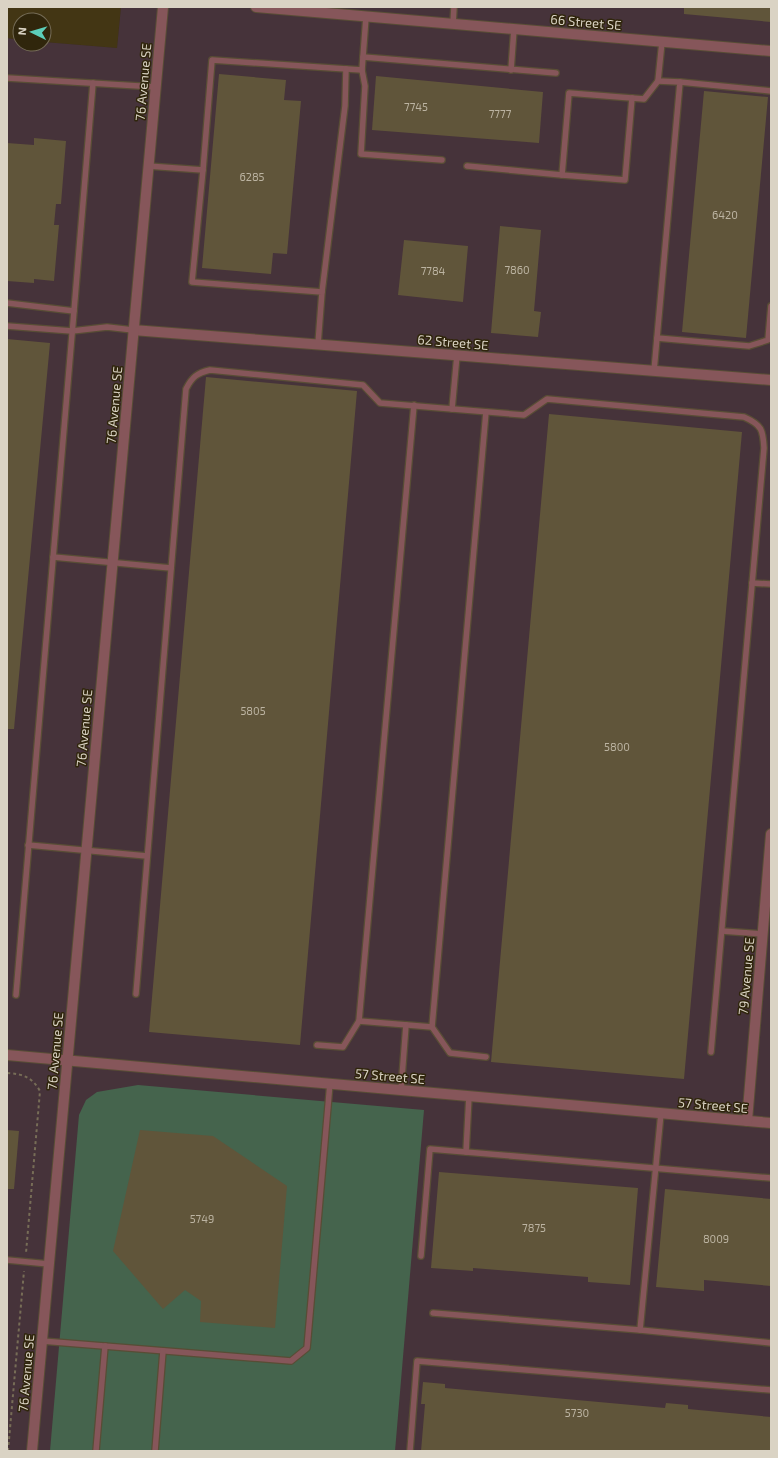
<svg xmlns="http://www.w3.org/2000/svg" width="778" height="1458" viewBox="0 0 778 1458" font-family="'Exo 2',sans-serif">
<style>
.built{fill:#433614}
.industrial{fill:#46333a}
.green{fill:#45644d}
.building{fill:#60553a}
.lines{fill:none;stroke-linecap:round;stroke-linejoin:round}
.lane-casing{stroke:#584d35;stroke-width:8}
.street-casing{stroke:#584d35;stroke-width:12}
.path{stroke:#776d57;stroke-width:2;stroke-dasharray:3 3;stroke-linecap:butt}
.lane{stroke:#86565a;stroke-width:5.5}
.street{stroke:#86565a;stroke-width:10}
.labels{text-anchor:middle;stroke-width:3;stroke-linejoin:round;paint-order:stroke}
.number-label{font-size:11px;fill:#bcb4a2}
.street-label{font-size:13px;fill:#dad3c4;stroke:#30260c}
</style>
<rect width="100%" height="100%" fill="#3b3016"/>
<path class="built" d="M 7,7 L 121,7 L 117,48 L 44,42 L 44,20 L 20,20 L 20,40 L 7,38 Z"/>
<path class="industrial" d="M 121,7 L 771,7 L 771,1451 L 7,1451 L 7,38 L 20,40 L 20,44 L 44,44 L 44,42 L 117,48 Z"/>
<path class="green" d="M 138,1085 L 424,1110 L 395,1451 L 50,1451 L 79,1115 L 86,1100 L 97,1092 Z"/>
<g class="building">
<path d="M 684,7 L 771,7 L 771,22 L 684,14 Z"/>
<path d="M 219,74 L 286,80 L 284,100 L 301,101 L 287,254 L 273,253 L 271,274 L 202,268 Z"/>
<path d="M 376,76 L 543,92 L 539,143 L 372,130 Z"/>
<path d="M 704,91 L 768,97 L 746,338 L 682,332 Z"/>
<path d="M 34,138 L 66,141 L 61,204 L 56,204 L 54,225 L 59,225 L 54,281 L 34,279 L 34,283 L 7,281 L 7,143 L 34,145 Z"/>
<path d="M 500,226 L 541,230 L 534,311 L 541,312 L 538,337 L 491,333 Z"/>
<path d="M 404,240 L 468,246 L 463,302 L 398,295 Z"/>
<path d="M 7,339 L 50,343 L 14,729 L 7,729 Z"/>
<path d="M 206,377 L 357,391 L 300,1045 L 149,1032 Z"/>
<path d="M 549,414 L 742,432 L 684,1079 L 491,1062 Z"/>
<path d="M 7,1130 L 19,1131 L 14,1189 L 7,1189 Z"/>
<path d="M 140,1130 L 213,1136 L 287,1186 L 275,1328 L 200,1322 L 201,1301 L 185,1290 L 163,1309 L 113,1251 Z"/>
<path d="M 439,1172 L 638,1188 L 630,1285 L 588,1282 L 588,1277 L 473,1268 L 473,1271 L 431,1268 Z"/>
<path d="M 665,1189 L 771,1199 L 771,1286 L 704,1280 L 704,1291 L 656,1287 Z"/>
<path d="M 423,1382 L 445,1384 L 445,1388 L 665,1408 L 666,1403 L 688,1405 L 688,1409 L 771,1417 L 771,1451 L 421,1451 L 425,1404 L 421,1404 Z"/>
</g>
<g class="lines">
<defs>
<g id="lane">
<path d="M 453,24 L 454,7"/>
<path d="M 363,57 L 556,73"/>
<path d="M 362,70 L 365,86 L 361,154 L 442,160"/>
<path d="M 511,70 L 514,29"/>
<path d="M 7,78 L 156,87"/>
<path d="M 680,82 L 771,91"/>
<path d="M 148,166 L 203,170 L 212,60 L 362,70 L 366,17"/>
<path d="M 467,166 L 562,175 L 569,93 L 644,99 L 658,81"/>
<path d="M 203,170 L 192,282 L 322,292 L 318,344"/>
<path d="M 562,175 L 625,180 L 632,98"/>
<path d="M 322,292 L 345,106 L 346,69"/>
<path d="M 7,303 L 74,311 L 93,83"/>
<path d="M 7,326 L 72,331 L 107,327 L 133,330"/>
<path d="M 657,338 L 749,346 L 768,340 L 771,306"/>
<path d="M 654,371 L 680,82 L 658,81 L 662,42"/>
<path d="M 414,405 L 359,1021 L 432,1027 L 486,412"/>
<path d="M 452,409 L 457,355"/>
<path d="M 53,557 L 171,568"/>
<path d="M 752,583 L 771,584"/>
<path d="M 28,845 L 147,856"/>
<path d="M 722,931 L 763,934"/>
<path d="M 136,994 L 186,389 C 192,377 197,373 210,370 L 363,385 L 380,403 L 524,415 L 547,399 L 744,417 C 762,425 763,430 764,448 L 711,1052"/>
<path d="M 16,995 L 74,311"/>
<path d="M 432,1027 L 450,1053 L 486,1057"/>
<path d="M 317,1045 L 343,1047 L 359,1021"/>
<path d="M 401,1090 L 406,1025"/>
<path d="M 466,1152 L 469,1096"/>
<path d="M 421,1256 L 430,1149 L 771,1178"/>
<path d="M 7,1260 L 49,1264"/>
<path d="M 433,1313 L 640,1330 L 771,1343"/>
<path d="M 640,1330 L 661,1113"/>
<path d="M 42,1341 L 291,1361 L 307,1348 L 330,1083"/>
<path d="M 96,1451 L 105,1346"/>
<path d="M 155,1451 L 163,1351"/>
<path d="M 410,1451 L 417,1361 L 771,1390"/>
</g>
<g id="street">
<path d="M 256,7 L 771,51"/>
<path d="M 133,330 L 771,380"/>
<path d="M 7,1055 L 771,1123"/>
<path d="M 747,1121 L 771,834"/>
<path d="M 32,1451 L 163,7"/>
</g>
</defs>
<use href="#lane" class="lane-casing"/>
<use href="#street" class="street-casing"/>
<g class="path">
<path d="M 7,1073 C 23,1074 32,1077 40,1091 L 26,1253"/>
<path d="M 8,1451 L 24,1271"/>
</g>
<use href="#lane" class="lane"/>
<use href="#street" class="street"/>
</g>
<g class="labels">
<g class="number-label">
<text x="416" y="111">7745</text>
<text x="500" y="118">7777</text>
<text x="252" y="181">6285</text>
<text x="725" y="219">6420</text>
<text x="517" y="274">7860</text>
<text x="433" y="275">7784</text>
<text x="253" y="715">5805</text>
<text x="617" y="751">5800</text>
<text x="202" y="1223">5749</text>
<text x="534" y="1232">7875</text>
<text x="716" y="1243">8009</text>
<text x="577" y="1417">5730</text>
</g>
<g class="street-label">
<text transform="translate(586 22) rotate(5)" y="5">66 Street SE</text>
<text transform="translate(143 82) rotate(-85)" y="5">76 Avenue SE</text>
<text transform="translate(453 342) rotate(5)" y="5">62 Street SE</text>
<text transform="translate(114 405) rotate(-85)" y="5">76 Avenue SE</text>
<text transform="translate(84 728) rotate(-85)" y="5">76 Avenue SE</text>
<text transform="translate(746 976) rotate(-85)" y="5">79 Avenue SE</text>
<text transform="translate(55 1051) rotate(-85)" y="5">76 Avenue SE</text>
<text transform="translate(390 1076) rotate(5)" y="5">57 Street SE</text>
<text transform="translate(713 1105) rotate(5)" y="5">57 Street SE</text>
<text transform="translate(26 1373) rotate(-85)" y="5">76 Avenue SE</text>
</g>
</g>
<rect width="778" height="1458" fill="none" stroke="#dad3c4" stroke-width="16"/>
<g transform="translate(32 32) rotate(275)"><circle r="19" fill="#30260c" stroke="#746b56"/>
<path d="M0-3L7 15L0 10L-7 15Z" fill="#5cceba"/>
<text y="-6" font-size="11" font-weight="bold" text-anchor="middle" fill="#dad3c4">N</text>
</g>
</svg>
